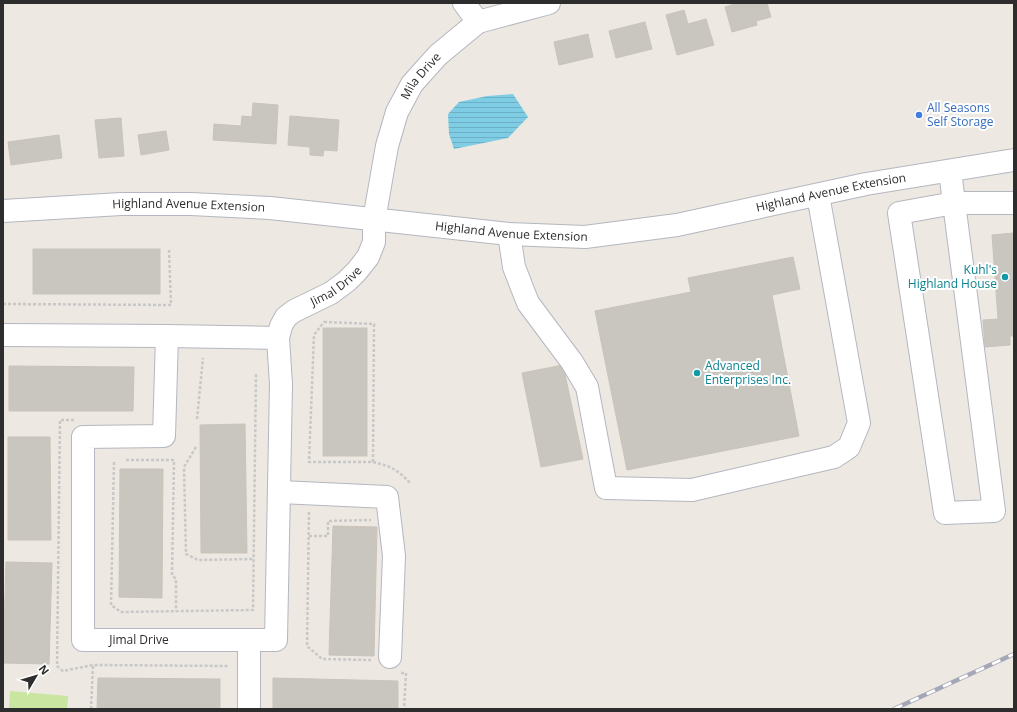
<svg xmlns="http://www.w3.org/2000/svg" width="1017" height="712" viewBox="0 0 1017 712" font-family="'Open Sans',sans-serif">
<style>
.pitch{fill:#c9e5a0}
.water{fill:url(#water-rules)}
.building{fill:#c9c6bf;stroke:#c9c3bb}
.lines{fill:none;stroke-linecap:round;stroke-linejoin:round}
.minor-casing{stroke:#b4b7bf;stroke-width:24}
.path{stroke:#c8c8c8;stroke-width:2.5;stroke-dasharray:3 2;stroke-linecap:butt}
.minor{stroke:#fff;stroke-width:22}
.rail-casing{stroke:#a4a7b6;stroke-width:4.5}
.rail{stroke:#fff;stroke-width:3;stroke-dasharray:9;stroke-linecap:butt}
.shop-dot{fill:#3f7fe0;stroke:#fff;stroke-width:1.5}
.culture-dot{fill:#0f9aa8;stroke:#fff;stroke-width:1.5}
.labels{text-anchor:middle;stroke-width:4;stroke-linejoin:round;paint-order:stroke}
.street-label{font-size:12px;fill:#2d2d2d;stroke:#fff}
.shop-label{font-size:12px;fill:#366cbe;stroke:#fff;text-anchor:start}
.culture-label{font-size:12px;fill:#0d838f;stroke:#fff;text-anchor:end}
</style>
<defs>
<pattern id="water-rules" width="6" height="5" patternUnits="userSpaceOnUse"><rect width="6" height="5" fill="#7ecde5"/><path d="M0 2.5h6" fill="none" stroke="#6db0c5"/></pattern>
</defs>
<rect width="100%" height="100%" fill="#ede8e1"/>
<path class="pitch" d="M 10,691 L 68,696 L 67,709 L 9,709 Z"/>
<path class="water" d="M 513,94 L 528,117 L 508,138 L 454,149 L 449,134 L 448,114 L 459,102 L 487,96 Z"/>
<g class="building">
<path d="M 738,3 L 767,3 L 771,17 L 756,21 L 757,25 L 732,32 L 725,7 Z"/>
<path d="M 684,10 L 688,24 L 706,19 L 714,45 L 677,55 L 666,15 Z"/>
<path d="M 645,22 L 652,49 L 616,58 L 609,31 Z"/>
<path d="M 588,34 L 593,57 L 559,65 L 554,42 Z"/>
<path d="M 253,103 L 278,105 L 276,144 L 213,140 L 214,124 L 241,126 L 242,116 L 252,117 Z"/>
<path d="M 290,116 L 339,120 L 337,151 L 324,150 L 323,156 L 310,155 L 310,147 L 288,145 Z"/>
<path d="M 121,118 L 124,156 L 99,158 L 95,120 Z"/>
<path d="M 166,131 L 169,150 L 141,155 L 138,135 Z"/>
<path d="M 59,135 L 62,158 L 11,165 L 8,142 Z"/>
<path d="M 1014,233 L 1014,336 L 1010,336 L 1010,345 L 985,347 L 983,320 L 998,319 L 992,235 Z"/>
<rect x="33" y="249" width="127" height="45"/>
<path d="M 793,257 L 800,289 L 772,295 L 799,436 L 627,470 L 595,311 L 691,292 L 688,278 Z"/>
<rect x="323" y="328" width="44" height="128"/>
<path d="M 563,365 L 583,459 L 541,467 L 522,373 Z"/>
<path d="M 9,366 L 134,367 L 133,411 L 9,411 Z"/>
<path d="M 245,424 L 247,553 L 201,553 L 200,425 Z"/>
<path d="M 8,437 L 50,437 L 51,540 L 8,540 Z"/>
<path d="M 120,469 L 163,469 L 162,598 L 119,597 Z"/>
<path d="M 333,526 L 377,527 L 374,656 L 329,655 Z"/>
<path d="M 6,562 L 52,563 L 49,664 L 3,663 Z"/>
<path d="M 98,678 L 220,679 L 220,709 L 97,709 Z"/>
<path d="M 273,678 L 398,681 L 398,709 L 273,709 Z"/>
</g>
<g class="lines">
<defs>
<g id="minor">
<path d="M 464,3 L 478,22"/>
<path d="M 950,171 L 954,203 L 994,511 L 945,513 L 899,213 L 954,203 L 1014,203"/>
<path id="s1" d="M 3,211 L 121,204 L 191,204 L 270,208 L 509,234 L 585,237 L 677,225 L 866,184 L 1014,160"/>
<path d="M 509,234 L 514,267 L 528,303 L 572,362 L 587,387 L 606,488 L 692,490 L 834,457 L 849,447 L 859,423 L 818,195"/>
<path id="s2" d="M 3,335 L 167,336 L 164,436 L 83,437 L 83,640 L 276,640 L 281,384 L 278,338 L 281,326 L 286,317 L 294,311 L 331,293 L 347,281 L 357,271 L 368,257 L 374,242 L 374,220 L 387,146 L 397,112 L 412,84 L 438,55 L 478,22 L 549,3"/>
<path d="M 167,336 L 278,338"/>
<path d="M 280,492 L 387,497 L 394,556 L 390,657"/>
<path d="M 249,709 L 249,641"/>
</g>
</defs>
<use href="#minor" class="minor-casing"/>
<g class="path">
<path d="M 3,304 L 171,305 L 169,250"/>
<path d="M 324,322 L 374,324 L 373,462 L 309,462 L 314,335 Z"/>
<path d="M 197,419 L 203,358"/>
<path d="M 74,420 L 60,420 L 57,666 L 63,671 L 93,665 L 228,666 L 228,667"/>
<path d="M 196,447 L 184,467 L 186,554 L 198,560 L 254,559"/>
<path d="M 126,460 L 174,460 L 172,575 L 176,579 L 176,611"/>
<path d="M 114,462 L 111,605 L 121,612 L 253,610 L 256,372"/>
<path d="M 373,462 C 391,466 398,470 411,484"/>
<path d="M 309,512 L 307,646 L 322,659 L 371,660"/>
<path d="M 309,536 L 328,536 L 328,521 L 371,520"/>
<path d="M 401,673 L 406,673 L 404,709"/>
<path d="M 91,709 L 93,665"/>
</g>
<use href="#minor" class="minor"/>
<defs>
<path id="rail" d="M 894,709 L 1014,654"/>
</defs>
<use href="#rail" class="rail-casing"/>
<use href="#rail" class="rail"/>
</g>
<circle class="shop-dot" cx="919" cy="115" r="4"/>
<g class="culture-dot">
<circle cx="1005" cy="277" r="4"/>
<circle cx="697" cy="373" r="4"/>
</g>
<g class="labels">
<g class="street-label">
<text dy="4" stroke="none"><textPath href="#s2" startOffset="1361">Mila Drive</textPath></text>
<text dy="4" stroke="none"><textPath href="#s1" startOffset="834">Highland Avenue Extension</textPath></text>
<text dy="4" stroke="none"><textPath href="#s1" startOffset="186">Highland Avenue Extension</textPath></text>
<text dy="4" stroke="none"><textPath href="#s1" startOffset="510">Highland Avenue Extension</textPath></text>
<text dy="4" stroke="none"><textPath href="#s2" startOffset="1125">Jimal Drive</textPath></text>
<text dy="4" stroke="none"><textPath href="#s2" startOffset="604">Jimal Drive</textPath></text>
</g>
<g class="shop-label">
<text x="927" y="112">All Seasons<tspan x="927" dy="14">Self Storage</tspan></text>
</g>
<g class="culture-label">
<text x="997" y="274">Kuhl's<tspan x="997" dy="14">Highland House</tspan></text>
<text x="705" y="370" text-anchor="start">Advanced<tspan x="705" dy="14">Enterprises Inc.</tspan></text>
</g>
</g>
<rect width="1017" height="712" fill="none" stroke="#2d2d2d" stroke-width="8"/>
<g transform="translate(36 676) rotate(52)" stroke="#ffffff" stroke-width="3" paint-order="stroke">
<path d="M0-3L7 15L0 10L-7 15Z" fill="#2d2d2d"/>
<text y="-6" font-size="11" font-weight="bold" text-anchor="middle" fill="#2d2d2d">N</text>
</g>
</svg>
